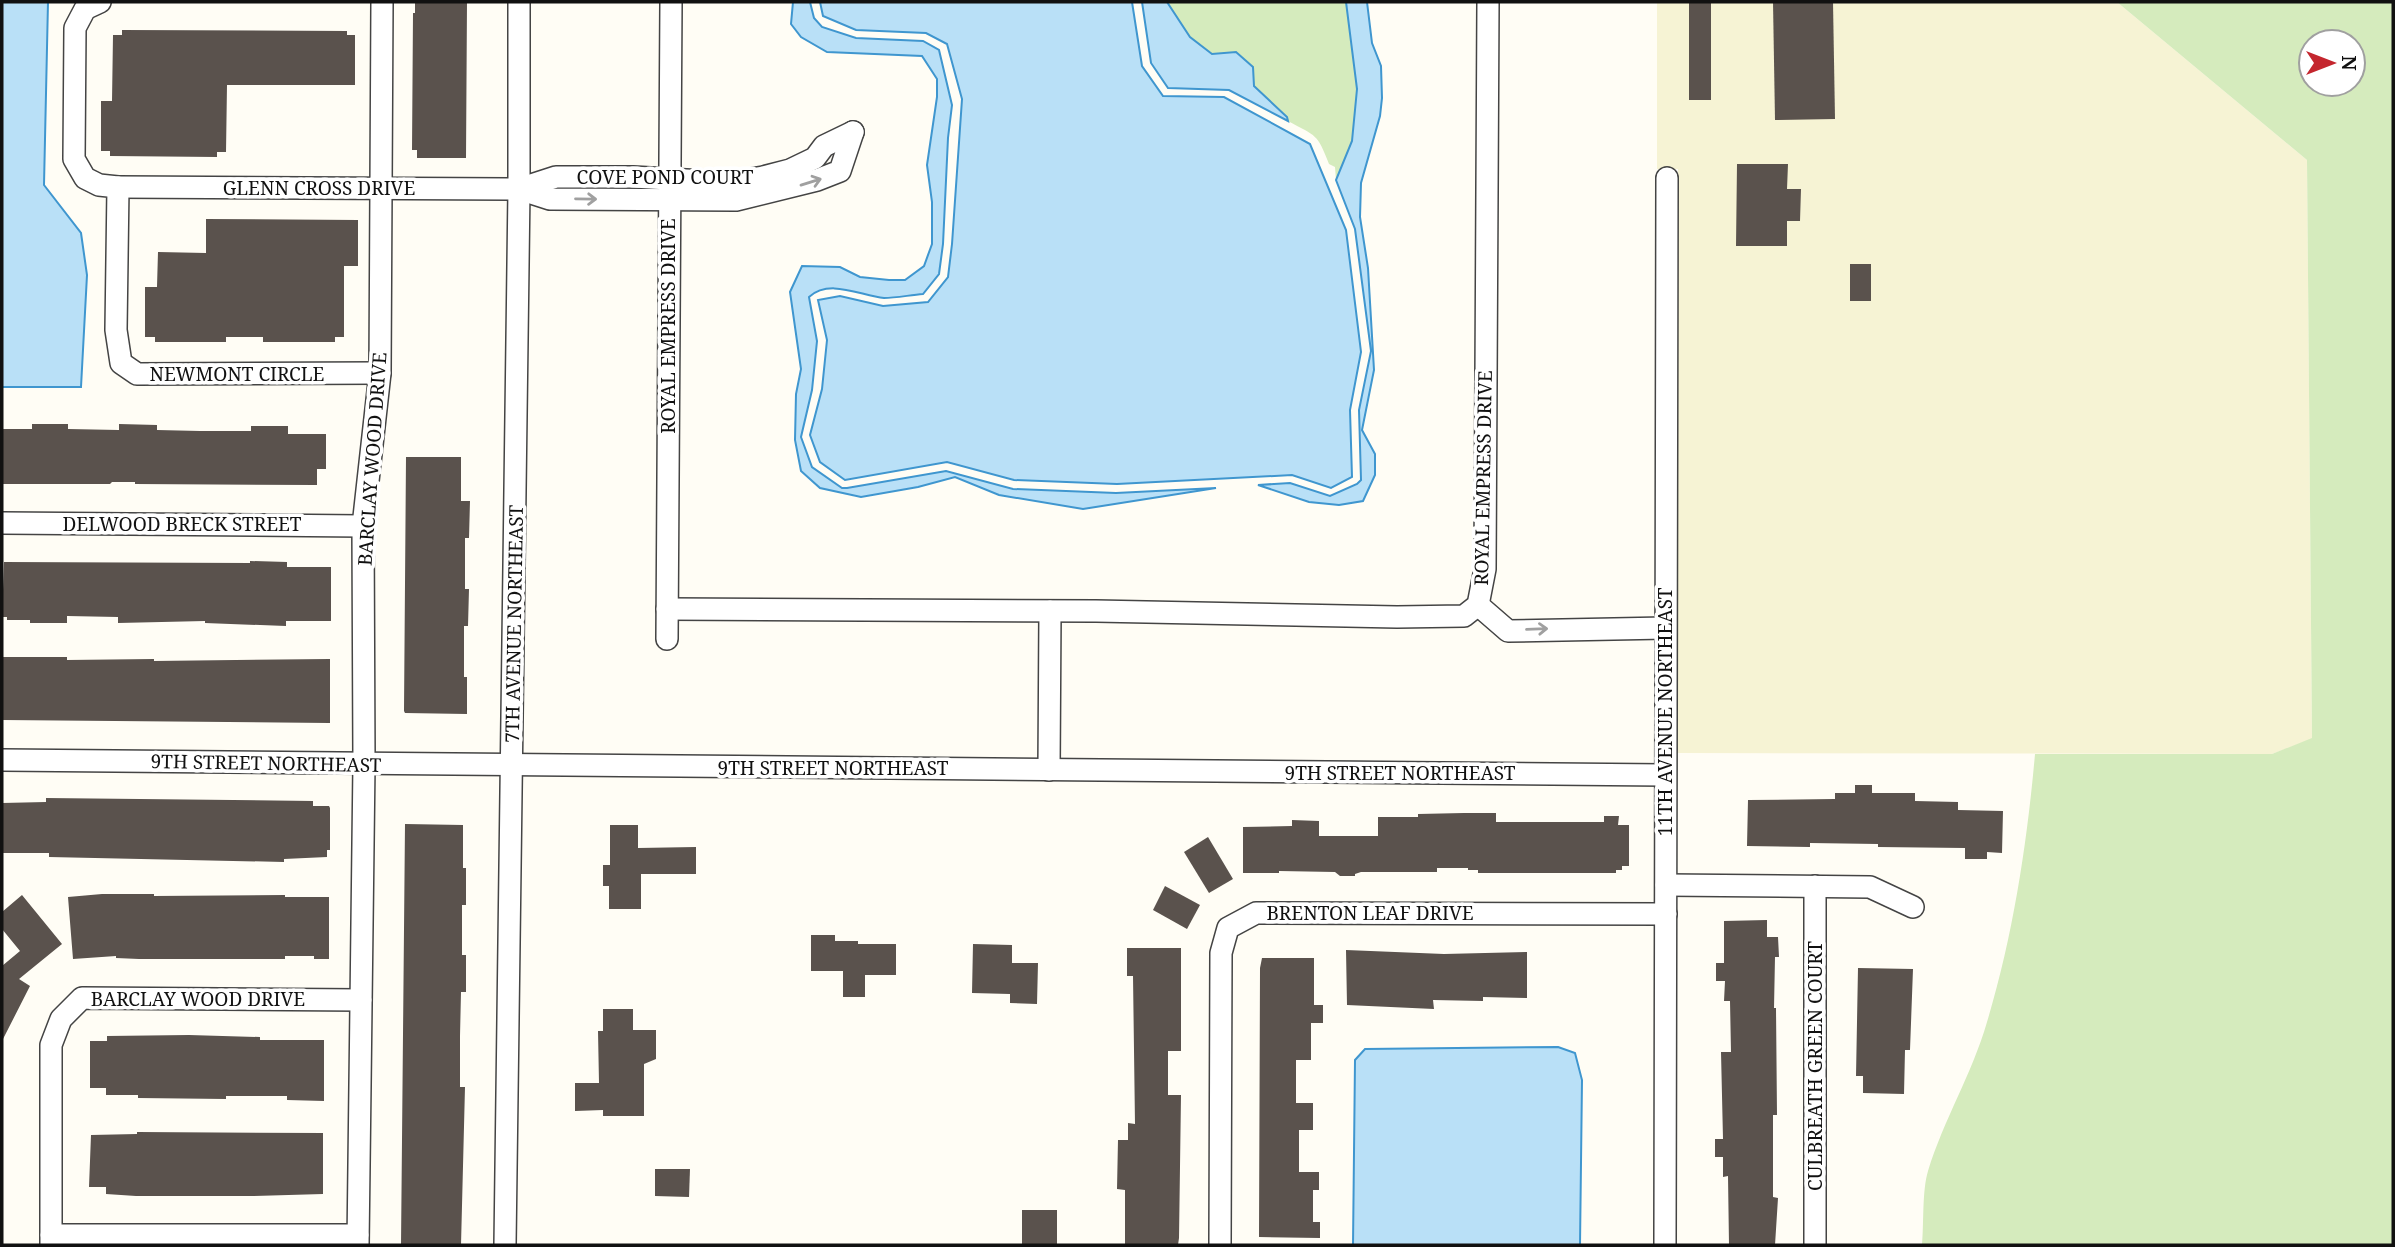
<svg xmlns="http://www.w3.org/2000/svg" width="2395" height="1247" viewBox="0 0 2395 1247" font-family="'Noto Serif',serif">
<style>
.farmland{fill:#f6f3d4}
.green{fill:#d5ebbd;fill-rule:evenodd}
.water{fill:#b9e0f7;stroke:#3f96cf;stroke-width:2}
.building{fill:#5a524d}
.lines{fill:none;stroke-linecap:round;stroke-linejoin:round}
.street-casing{stroke:#444;stroke-width:24}
.street{stroke:#fff;stroke-width:21}
.oneway{stroke:#a0a0a0}
.labels{text-anchor:middle;stroke-width:7;stroke-linejoin:round;paint-order:stroke}
.street-label{font-size:19px;fill:#111;stroke:#fff}
</style>
<rect width="100%" height="100%" fill="#fffdf5"/>
<path class="farmland" d="M 1657,2 L 2117,2 L 2307,160 L 2312,739 L 2272,754 L 1676,753 L 1678,169 L 1657,169 Z"/>
<g class="green">
<path d="M 1167,2 L 1346,2 L 1357,89 L 1352,141 L 1336,180 L 1335,167 L 1329,164 C 1317,133 1317,137 1288,121 L 1287,117 L 1253,86 L 1236,52 L 1212,54 L 1190,37 Z"/>
<path d="M 2117,2 L 2393,2 L 2393,1245 L 1922,1245 C 1924,1223 1922,1191 1928,1171 C 1944,1119 1972,1074 1987,1022 C 2013,936 2027,844 2035,754 L 2272,754 L 2312,738 L 2307,160 ZM 2311,42 L 2353,42 L 2353,84 L 2311,84 Z"/>
</g>
<g class="water">
<path d="M 2,2 L 48,2 L 44,185 L 81,233 L 87,275 L 81,387 L 2,387 Z"/>
<path d="M 793,2 L 810,2 L 814,18 L 822,27 L 856,38 L 923,41 L 939,50 L 952,105 L 948,138 L 943,244 L 939,274 L 923,294 C 910,295 896,298 884,298 C 861,296 830,278 809,297 L 817,341 L 812,390 L 801,437 L 812,467 L 842,488 L 847,488 L 946,471 L 1013,489 L 1116,493 L 1216,488 L 1083,509 L 999,495 L 955,477 L 918,487 L 861,497 L 820,488 L 801,471 L 795,440 L 796,394 L 801,369 L 790,292 L 802,266 L 840,267 L 860,277 L 889,280 L 905,280 L 924,266 L 932,244 L 932,202 L 927,165 L 937,97 L 937,79 L 922,56 L 827,52 L 801,37 L 791,24 Z"/>
<path d="M 820,2 L 1132,2 L 1142,66 L 1163,96 L 1224,97 L 1310,144 L 1346,230 L 1361,352 L 1350,410 L 1352,477 L 1331,488 L 1292,475 L 1117,484 L 1014,480 L 947,462 L 845,480 L 820,462 L 810,435 L 822,389 L 827,340 L 818,300 L 840,296 L 883,306 L 928,302 L 948,277 L 952,244 L 962,99 L 947,44 L 926,33 L 856,30 L 823,16 Z"/>
<path d="M 1142,2 L 1167,2 L 1190,37 L 1212,54 L 1236,52 L 1253,67 L 1254,86 L 1287,117 L 1288,121 L 1229,90 L 1168,88 L 1151,63 Z"/>
<path d="M 1346,2 L 1367,2 L 1372,43 L 1381,66 L 1382,98 L 1380,116 L 1361,183 L 1360,217 L 1368,268 L 1374,370 L 1362,430 L 1375,454 L 1375,475 L 1363,501 L 1339,505 L 1309,502 L 1258,485 L 1290,483 L 1330,496 L 1357,484 L 1361,480 L 1359,410 L 1371,351 L 1355,229 L 1336,180 L 1352,141 L 1357,89 Z"/>
<path d="M 1558,1047 L 1575,1053 L 1582,1080 L 1580,1245 L 1353,1245 L 1355,1060 L 1365,1049 Z"/>
</g>
<g class="building">
<path d="M 415,2 L 467,2 L 466,158 L 417,158 L 417,150 L 412,150 L 413,13 L 415,13 Z"/>
<rect x="1689" y="2" width="22" height="98"/>
<path d="M 1773,2 L 1833,2 L 1835,119 L 1775,120 Z"/>
<path d="M 122,30 L 347,31 L 347,35 L 355,35 L 355,85 L 227,85 L 226,152 L 217,152 L 217,157 L 110,156 L 110,151 L 101,151 L 101,101 L 112,101 L 113,35 L 122,35 Z"/>
<path d="M 1737,164 L 1788,164 L 1787,189 L 1801,189 L 1800,221 L 1787,221 L 1787,246 L 1736,246 Z"/>
<path d="M 206,219 L 358,220 L 358,266 L 344,266 L 344,337 L 335,337 L 335,342 L 263,342 L 263,337 L 226,337 L 226,342 L 155,342 L 155,337 L 145,337 L 145,287 L 157,287 L 158,252 L 206,253 Z"/>
<rect x="1850" y="264" width="21" height="37"/>
<path d="M 32,424 L 68,424 L 68,429 L 119,430 L 119,424 L 157,425 L 157,430 L 200,431 L 251,431 L 251,426 L 288,426 L 288,434 L 326,434 L 326,469 L 317,469 L 317,485 L 135,484 L 135,482 L 112,482 L 110,484 L 3,484 L 2,429 L 32,429 Z"/>
<path d="M 406,457 L 461,457 L 461,501 L 470,501 L 469,538 L 465,538 L 465,589 L 469,589 L 468,626 L 464,626 L 464,677 L 467,677 L 467,714 L 405,713 L 404,711 Z"/>
<path d="M 250,561 L 287,562 L 287,567 L 331,567 L 331,621 L 286,621 L 286,626 L 205,623 L 205,621 L 118,623 L 118,617 L 67,616 L 67,623 L 30,623 L 30,620 L 7,620 L 7,617 L 2,617 L 4,562 L 250,563 Z"/>
<path d="M 2,657 L 67,657 L 67,660 L 154,659 L 154,661 L 330,659 L 330,723 L 2,720 Z"/>
<path d="M 1855,785 L 1872,785 L 1872,793 L 1915,793 L 1915,801 L 1958,802 L 1958,810 L 2003,811 L 2002,853 L 1987,852 L 1987,859 L 1965,859 L 1965,848 L 1878,847 L 1878,844 L 1810,843 L 1810,847 L 1747,846 L 1748,800 L 1835,799 L 1835,793 L 1855,793 Z"/>
<path d="M 46,798 L 313,801 L 313,806 L 329,806 L 330,808 L 330,850 L 327,850 L 327,857 L 284,859 L 284,862 L 49,857 L 49,853 L 2,853 L 2,803 L 46,802 Z"/>
<path d="M 1464,813 L 1496,813 L 1496,822 L 1604,822 L 1604,816 L 1619,816 L 1618,825 L 1629,825 L 1629,866 L 1622,866 L 1622,870 L 1616,870 L 1616,873 L 1478,873 L 1478,870 L 1468,870 L 1468,868 L 1437,868 L 1437,872 L 1361,872 L 1355,874 L 1355,876 L 1340,876 L 1335,872 L 1279,871 L 1279,873 L 1243,873 L 1243,827 L 1292,826 L 1292,820 L 1319,821 L 1319,836 L 1378,836 L 1378,817 L 1418,817 L 1418,814 Z"/>
<path d="M 405,824 L 463,825 L 463,868 L 466,868 L 466,905 L 462,905 L 462,955 L 466,955 L 466,992 L 461,992 L 460,1036 L 460,1087 L 465,1087 L 461,1245 L 401,1245 Z"/>
<path d="M 610,825 L 638,825 L 638,848 L 696,847 L 696,874 L 641,874 L 641,909 L 609,909 L 609,886 L 603,886 L 603,865 L 610,865 Z"/>
<path d="M 1208,837 L 1233,879 L 1209,893 L 1184,852 Z"/>
<path d="M 1165,886 L 1200,905 L 1187,929 L 1153,910 Z"/>
<path d="M 102,894 L 154,894 L 154,896 L 285,895 L 285,897 L 329,897 L 329,959 L 314,959 L 314,956 L 285,956 L 285,959 L 139,959 L 116,958 L 116,956 L 73,959 L 68,897 Z"/>
<path d="M 22,895 L 62,944 L 19,979 L 30,986 L 2,1041 L 2,966 L 20,951 L 2,929 L 2,912 Z"/>
<path d="M 1767,920 L 1767,937 L 1778,937 L 1779,957 L 1775,957 L 1774,1008 L 1776,1008 L 1777,1115 L 1773,1115 L 1773,1197 L 1778,1198 L 1775,1245 L 1729,1245 L 1728,1176 L 1723,1177 L 1723,1157 L 1715,1157 L 1715,1139 L 1723,1139 L 1721,1052 L 1731,1052 L 1730,1001 L 1724,1001 L 1725,981 L 1716,981 L 1716,963 L 1724,963 L 1724,921 Z"/>
<path d="M 811,935 L 835,935 L 835,941 L 858,941 L 858,944 L 896,944 L 896,975 L 865,975 L 865,997 L 843,997 L 843,971 L 811,971 Z"/>
<path d="M 973,944 L 1012,945 L 1012,963 L 1038,963 L 1037,1004 L 1010,1003 L 1010,994 L 972,993 Z"/>
<path d="M 1127,948 L 1181,948 L 1181,1051 L 1168,1051 L 1168,1095 L 1181,1095 L 1179,1238 L 1178,1245 L 1125,1245 L 1125,1190 L 1117,1189 L 1118,1140 L 1128,1140 L 1128,1123 L 1135,1124 L 1133,976 L 1127,976 Z"/>
<path d="M 1346,950 L 1444,954 L 1527,952 L 1527,998 L 1483,997 L 1483,1001 L 1433,1000 L 1434,1009 L 1347,1005 Z"/>
<path d="M 1262,958 L 1314,958 L 1314,1005 L 1323,1005 L 1323,1023 L 1311,1023 L 1311,1060 L 1296,1060 L 1296,1103 L 1313,1103 L 1313,1130 L 1299,1130 L 1299,1172 L 1319,1172 L 1319,1190 L 1313,1190 L 1313,1222 L 1320,1222 L 1320,1238 L 1259,1237 L 1260,968 Z"/>
<path d="M 1858,968 L 1913,969 L 1910,1050 L 1905,1050 L 1904,1094 L 1863,1093 L 1863,1076 L 1856,1076 Z"/>
<path d="M 603,1009 L 633,1009 L 633,1030 L 656,1030 L 656,1059 L 644,1064 L 644,1116 L 603,1116 L 603,1110 L 575,1111 L 575,1083 L 599,1083 L 598,1031 L 603,1031 Z"/>
<path d="M 189,1035 L 260,1037 L 260,1040 L 324,1040 L 324,1101 L 287,1100 L 287,1096 L 226,1096 L 226,1099 L 138,1098 L 138,1095 L 106,1095 L 106,1088 L 90,1088 L 90,1041 L 107,1041 L 107,1036 Z"/>
<path d="M 137,1132 L 323,1133 L 323,1194 L 253,1196 L 136,1196 L 106,1194 L 106,1187 L 89,1187 L 91,1135 L 137,1134 Z"/>
<path d="M 655,1169 L 690,1169 L 689,1197 L 655,1196 Z"/>
<rect x="1022" y="1210" width="35" height="35"/>
</g>
<g class="lines">
<defs>
<g id="street">
<path d="M 100,2 L 85,9 L 75,28 L 74,159 L 85,178 L 99,185 L 118,187 L 116,330 L 121,363 L 137,374 L 380,373"/>
<path d="M 118,187 L 519,189 L 550,199 L 736,200 L 817,180 L 840,171 L 853,132"/>
<path d="M 519,189 L 556,177 L 633,177 L 704,181 L 738,181 L 763,177 L 790,170 L 815,158 L 824,146 L 853,132"/>
<path d="M 2,523 L 363,526"/>
<path d="M 1478,605 L 1508,631 L 1665,628"/>
<path d="M 667,609 L 1096,611 L 1397,617 L 1464,616 L 1478,605 L 1485,569 L 1488,2"/>
<path d="M 667,639 L 671,2"/>
<path d="M 2,760 L 1665,775"/>
<path d="M 1049,770 L 1050,611"/>
<path d="M 1666,885 L 1870,887 L 1913,907"/>
<path d="M 51,1235 L 358,1235"/>
<path d="M 51,1245 L 51,1045 L 61,1019 L 82,998 L 361,1000"/>
<path d="M 358,1245 L 364,764 L 363,526 L 380,373 L 382,2"/>
<path d="M 505,1245 L 519,189 L 519,2"/>
<path d="M 1220,1245 L 1221,953 L 1228,928 L 1256,913 L 1666,914"/>
<path d="M 1665,1245 L 1667,178"/>
<path d="M 1815,1245 L 1815,886"/>
</g>
</defs>
<use href="#street" class="street-casing"/>
<use href="#street" class="street"/>
</g>
<defs><path id="oneway-shaft" d="M-6 0H5M1.5-3L5.5 0L1.5 3" fill="none" stroke-width="1.6" stroke-linecap="round" stroke-linejoin="round" transform="scale(1.75)"/></defs>
<g class="oneway">
<use href="#oneway-shaft" transform="translate(811 182) rotate(-17)"/>
<use href="#oneway-shaft" transform="translate(586 199) rotate(1)"/>
<use href="#oneway-shaft" transform="translate(1537 629) rotate(-2)"/>
</g>
<g class="labels">
<g class="street-label">
<text x="665" y="184">COVE POND COURT</text>
<text x="319" y="195">GLENN CROSS DRIVE</text>
<text transform="translate(668 326) rotate(-90)" y="7">ROYAL EMPRESS DRIVE</text>
<text x="237" y="381">NEWMONT CIRCLE</text>
<text transform="translate(372 459) rotate(-86)" y="7">BARCLAY WOOD DRIVE</text>
<text transform="translate(1483 478) rotate(-89)" y="7">ROYAL EMPRESS DRIVE</text>
<text x="182" y="531">DELWOOD BRECK STREET</text>
<text transform="translate(514 624) rotate(-89)" y="7">7TH AVENUE NORTHEAST</text>
<text transform="translate(1665 712) rotate(-90)" y="7">11TH AVENUE NORTHEAST</text>
<text transform="translate(266 763) rotate(1)" y="7">9TH STREET NORTHEAST</text>
<text x="833" y="775">9TH STREET NORTHEAST</text>
<text x="1400" y="780">9TH STREET NORTHEAST</text>
<text x="1370" y="920">BRENTON LEAF DRIVE</text>
<text x="198" y="1006">BARCLAY WOOD DRIVE</text>
<text transform="translate(1815 1066) rotate(-90)" y="7">CULBREATH GREEN COURT</text>
</g>
</g>
<rect width="2395" height="1247" fill="none" stroke="#111111" stroke-width="7"/>
<g transform="translate(2332 63) rotate(90)"><circle r="33" fill="#ffffff" stroke="#a0a0a0" stroke-width="2"/>
<path d="M0-5L12 26L0 18L-12 26Z" fill="#c4262e"/>
<text y="-10" font-size="19" font-weight="bold" text-anchor="middle" fill="#111111">N</text>
</g>
</svg>
